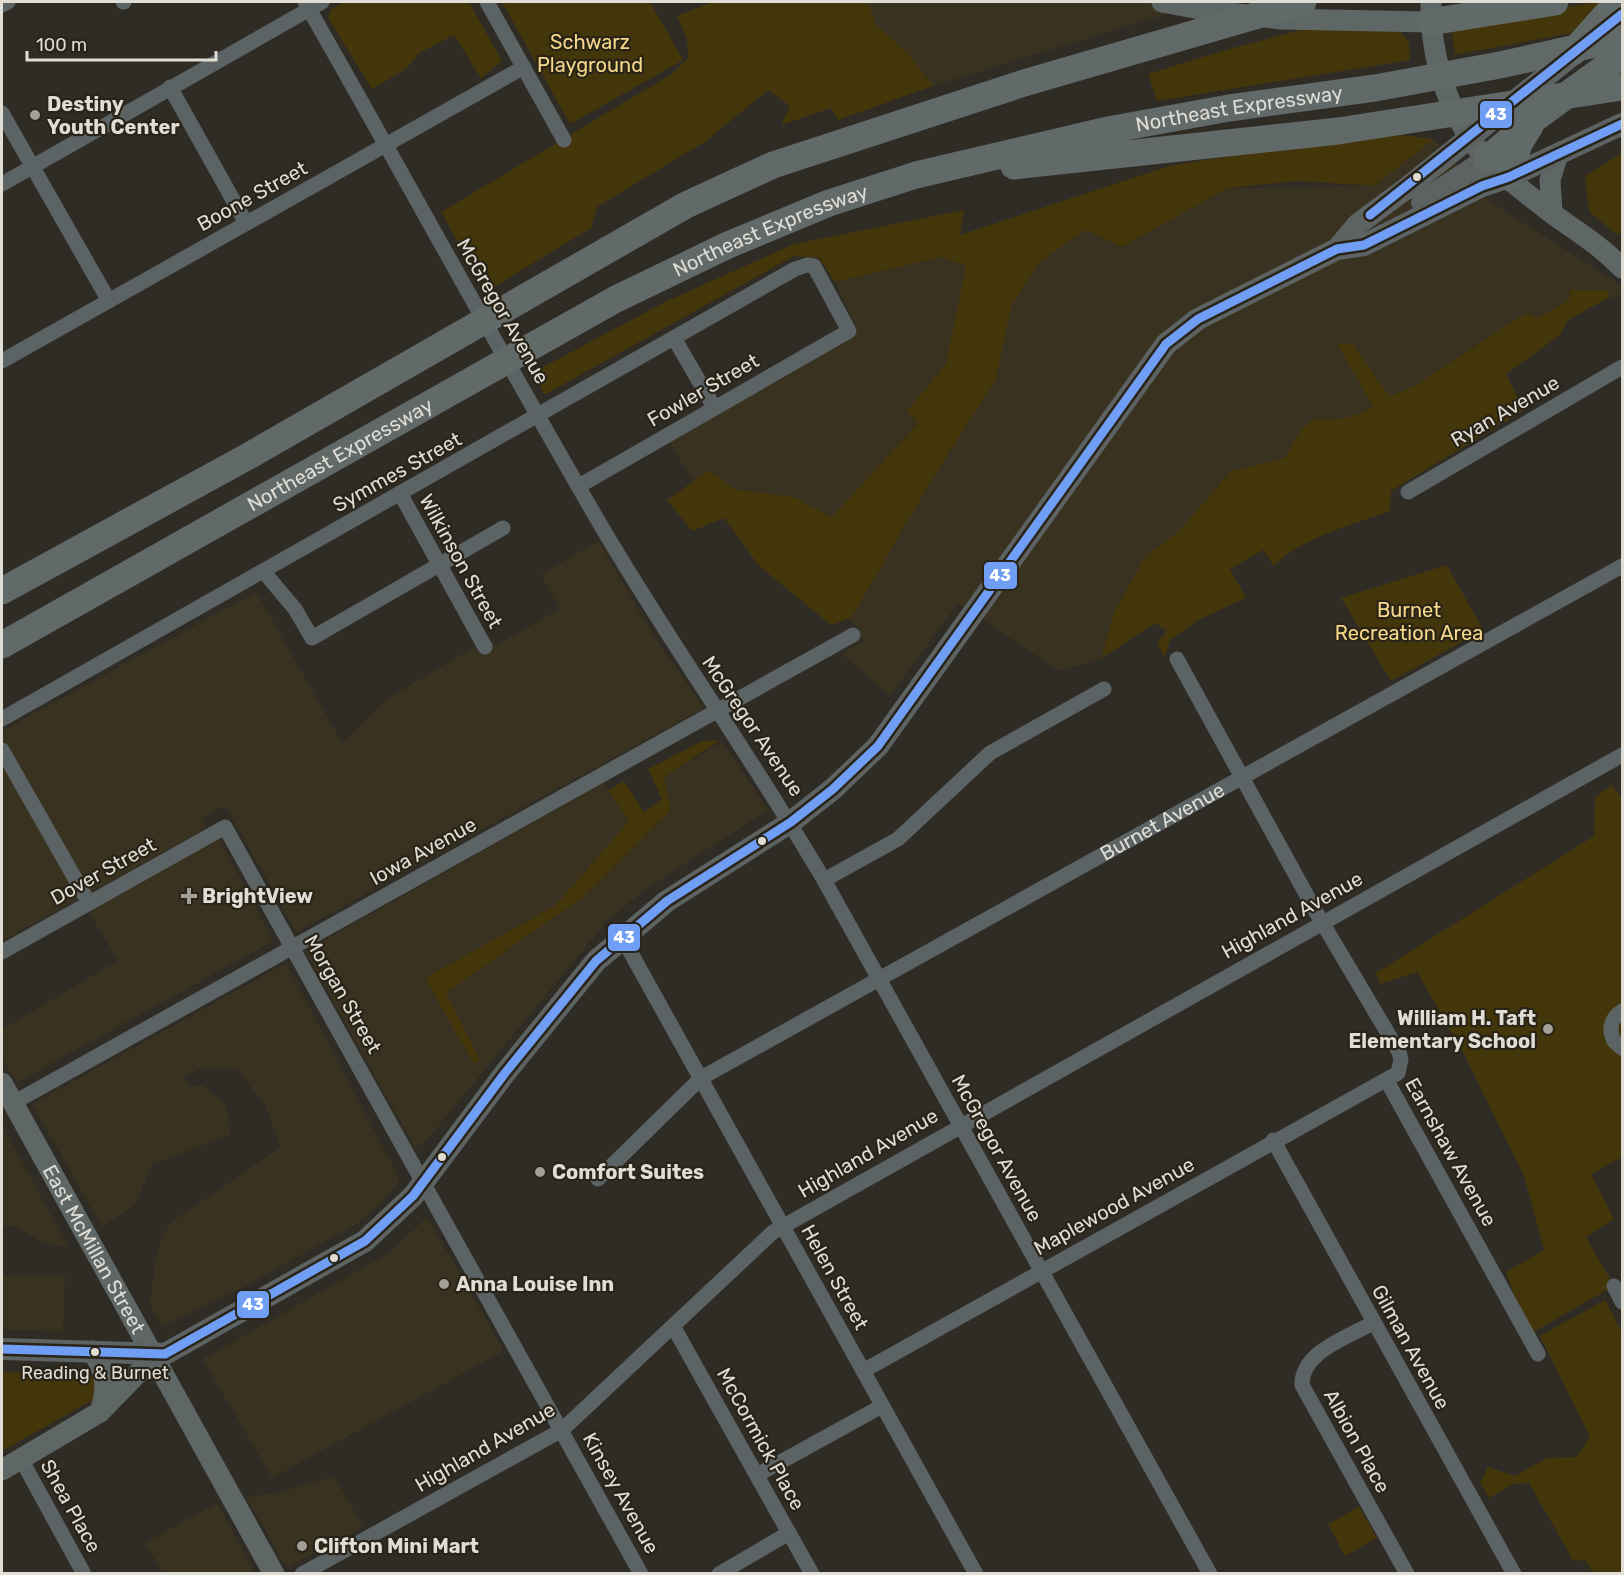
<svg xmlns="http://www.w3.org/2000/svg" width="1624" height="1575" viewBox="0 0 1624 1575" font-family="Rubik,sans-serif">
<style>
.built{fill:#393220}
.green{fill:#44360b}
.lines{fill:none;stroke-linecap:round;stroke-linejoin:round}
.street{stroke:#5c6365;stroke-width:15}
.secondary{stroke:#5e6666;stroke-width:21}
.primary{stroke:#5d6363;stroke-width:22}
.highway{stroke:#616969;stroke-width:27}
.bus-1-casing{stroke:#292417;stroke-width:14}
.bus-1{stroke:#6f9ef4;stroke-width:9}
.poi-dot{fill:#a29f97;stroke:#292417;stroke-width:2}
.bus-dot{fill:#e0ddd5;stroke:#292417;stroke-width:2}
.labels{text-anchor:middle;stroke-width:4.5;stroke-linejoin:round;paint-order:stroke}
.bus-label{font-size:18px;fill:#e0ddd5;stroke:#292417}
.park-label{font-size:20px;fill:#f6d88a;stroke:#292417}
.poi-label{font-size:20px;font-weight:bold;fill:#e0ddd5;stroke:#292417;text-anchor:start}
.street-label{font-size:20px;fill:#e0ddd5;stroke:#292417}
.line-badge{stroke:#292417;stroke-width:2}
.badge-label{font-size:16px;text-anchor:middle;font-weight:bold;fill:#fff}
</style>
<rect width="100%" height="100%" fill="#2f2c25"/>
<g class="built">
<path d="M 868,2 L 1205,2 L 933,86 L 907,52 L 876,25 Z"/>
<path d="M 1434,139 L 1491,202 L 1622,286 L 1622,296 L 1610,297 L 1608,290 L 1571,290 L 1569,300 L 1538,318 L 1484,339 L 1415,385 L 1373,407 L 1346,419 L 1332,422 L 1315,419 L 1302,428 L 1285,458 L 1231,471 L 1179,531 L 1163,543 L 1114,612 L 1101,659 L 1059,671 L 958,603 L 890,696 L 842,654 L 864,640 L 851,618 L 933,478 L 996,379 L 1011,307 L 1037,263 L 1086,230 L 1122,247 L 1228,188 L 1374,186 Z"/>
<path d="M 942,257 L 966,266 L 946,364 L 907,411 L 918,422 L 832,518 L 794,497 L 733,489 L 710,470 L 693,482 L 670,442 L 858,333 L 835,282 Z"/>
<path d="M 599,541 L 651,632 L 704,708 L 296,932 L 225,805 L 202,818 L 207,828 L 2,941 L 2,731 L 256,592 L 342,743 L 388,698 L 490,638 L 495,646 L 560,609 L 541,574 Z"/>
<path d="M 722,742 L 768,810 L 646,889 L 607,921 L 426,1141 L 415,1148 L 305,951 L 603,783 L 629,821 L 556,905 L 426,978 L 480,1060 L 446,993 L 583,897 L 671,810 L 664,777 Z"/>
<path d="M 218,837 L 273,941 L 16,1083 L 2,1057 L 2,1029 L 118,961 L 88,910 Z"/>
<path d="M 286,963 L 400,1180 L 380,1204 L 358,1223 L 242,1288 L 162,1326 L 150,1304 L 155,1264 L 162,1236 L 173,1221 L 281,1147 L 265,1105 L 237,1069 L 201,1068 L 184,1077 L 191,1087 L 203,1085 L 227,1106 L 230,1135 L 151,1165 L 136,1204 L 102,1227 L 32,1104 Z"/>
<path d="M 2,1125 L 69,1248 L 43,1243 L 13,1225 L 2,1227 Z"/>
<path d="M 427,1217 L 504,1351 L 272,1478 L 203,1359 L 392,1251 Z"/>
<path d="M 2,1275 L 65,1275 L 63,1332 L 2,1329 Z"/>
<path d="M 334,1476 L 363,1527 L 287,1568 L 246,1497 L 278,1493 Z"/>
<path d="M 217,1503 L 255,1573 L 163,1573 L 145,1543 Z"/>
</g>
<g class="green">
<path d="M 345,2 L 469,2 L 502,61 L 481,78 L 454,35 L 419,53 L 406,69 L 372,89 L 328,18 L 332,9 Z"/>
<path d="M 502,2 L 650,2 L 683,60 L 570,124 Z"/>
<path d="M 712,2 L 868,2 L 876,25 L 907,52 L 933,86 L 838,120 L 831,108 L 781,125 L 790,106 L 768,90 L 706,141 L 597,207 L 591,228 L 486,292 L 441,212 L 672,74 L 688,58 L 687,39 L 677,16 Z"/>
<path d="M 1595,2 L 1614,2 L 1582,31 L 1455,55 L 1451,27 L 1465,27 Z"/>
<path d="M 1312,27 L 1400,31 L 1409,42 L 1410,60 L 1157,101 L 1148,74 L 1222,51 Z"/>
<path d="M 1375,132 L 1434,139 L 1374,186 L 1298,181 L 1228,188 L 1122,247 L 1086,230 L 1038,263 L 1011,307 L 996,379 L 933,478 L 851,618 L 831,625 L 758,565 L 724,518 L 692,531 L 667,500 L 710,470 L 733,489 L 794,497 L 832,517 L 918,423 L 907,411 L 946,364 L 966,266 L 942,257 L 835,282 L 819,258 L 794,256 L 544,395 L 534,372 L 665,302 L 794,244 L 964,210 L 960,235 L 1169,166 Z"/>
<path d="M 1622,153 L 1622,231 L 1617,235 L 1589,211 L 1585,176 Z"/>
<path d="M 1571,290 L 1608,290 L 1610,297 L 1568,320 L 1560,335 L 1506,374 L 1524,410 L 1391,491 L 1390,511 C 1354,524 1299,539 1274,566 L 1263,550 L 1230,569 L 1246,598 L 1198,620 L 1170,640 L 1165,658 L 1157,643 L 1167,631 L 1155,623 L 1101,659 L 1114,612 L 1146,556 L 1179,531 L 1231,471 L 1285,458 L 1302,428 L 1315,419 C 1338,422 1353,417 1373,407 L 1337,343 L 1353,345 L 1390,397 L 1415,385 L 1526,313 L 1538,318 L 1569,300 Z"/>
<path d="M 1447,565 L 1483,630 L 1391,681 L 1341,598 Z"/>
<path d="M 720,740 L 664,777 L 671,810 L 583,897 L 446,993 L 480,1060 L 474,1064 L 425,978 L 556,905 L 629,821 L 608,790 L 624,781 L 644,812 L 662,799 L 648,769 L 703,741 Z"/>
<path d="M 1612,785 L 1622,799 L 1622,1157 L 1591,1174 L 1614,1219 L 1586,1237 L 1614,1286 L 1528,1335 L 1506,1272 L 1544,1250 L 1524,1176 L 1464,1054 L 1417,972 L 1380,984 L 1376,973 L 1594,836 L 1595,797 Z"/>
<path d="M 1605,1300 L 1622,1333 L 1622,1573 L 1593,1573 L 1586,1561 L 1573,1560 L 1529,1483 L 1513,1484 L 1489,1498 L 1480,1483 L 1488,1467 L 1515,1476 L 1547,1458 L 1576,1457 L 1590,1437 L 1540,1336 Z"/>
<path d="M 2,1372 L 91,1376 L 96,1380 L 96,1398 L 2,1451 Z"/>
<path d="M 1359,1507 L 1377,1538 L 1345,1556 L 1328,1524 Z"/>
</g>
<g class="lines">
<g class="street">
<path d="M 123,2 L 124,2"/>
<path d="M 305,2 C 404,175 499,351 600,524 C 671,645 753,759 824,880 L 1210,1574"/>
<path d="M 487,2 L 564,140"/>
<path d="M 2,5 L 8,2"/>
<path d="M 170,87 L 246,223"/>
<path d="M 2,113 L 109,301"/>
<path d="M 2,184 L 322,2"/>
<path d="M 674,338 L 714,407"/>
<path d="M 2,361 L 524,67"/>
<path d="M 1408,492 L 1622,367"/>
<path d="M 401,495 L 485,647"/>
<path d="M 263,571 L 295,609 L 312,638 L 503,528"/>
<path d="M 2,719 L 795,269 L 807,265 L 814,266 L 849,331 L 579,486"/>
<path d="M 2,750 L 89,903"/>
<path d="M 824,880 L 898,839 L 990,753 L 1104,689"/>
<path d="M 622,937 L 976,1574"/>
<path d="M 2,952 L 225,827 L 641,1574"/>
<path d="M 1622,1011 C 1611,1018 1608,1029 1614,1041 L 1622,1048"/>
<path d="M 1387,1081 L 1538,1354"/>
<path d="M 13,1103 L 853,635"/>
<path d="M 1273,1140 L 1514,1574"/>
<path id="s1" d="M 598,1179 L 701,1078 L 1622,566"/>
<path d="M 1614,1286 L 1622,1302"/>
<path d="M 1373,1323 C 1348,1337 1301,1352 1302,1385 L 1407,1574"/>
<path d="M 673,1326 L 812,1574"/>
<path d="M 863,1371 L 1398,1073 L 1401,1059 L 1399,1052 L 1316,912 L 1177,659"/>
<path d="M 21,1459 L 84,1574"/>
<path d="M 757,1475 L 882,1406"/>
<path d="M 302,1574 L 562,1430 L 773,1232 L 1622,755"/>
<path d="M 719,1574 L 789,1533"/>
</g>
<g class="secondary">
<path d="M 1162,2 L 1205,10 L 1281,19 L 1430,22"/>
<path d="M 1431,2 C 1430,49 1443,97 1469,137 C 1486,164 1525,192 1550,212 C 1576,231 1599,244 1622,268"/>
<path d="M 1552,213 L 1550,180 L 1558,154"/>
<path id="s2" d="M 2,1083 L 274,1574"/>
<path d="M 92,1351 C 107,1373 108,1387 100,1412"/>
<path d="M 2,1470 L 100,1412 L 138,1373 L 165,1354"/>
</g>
<g class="primary">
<path d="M 1422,202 L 1487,159"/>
<path d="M 1337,249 L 1358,224 L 1408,187 L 1581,48"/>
<path d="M 2,1349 L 165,1354 L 365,1241 L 413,1196 L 505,1073 L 596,961 L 667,901 L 791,822 L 833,789 L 878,746 L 1166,344 L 1198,319 L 1337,249 L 1364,245 L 1482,186 L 1509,177 L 1622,124"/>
</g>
<g class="highway">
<path d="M 1430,22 L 1555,2"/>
<path d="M 1573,52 L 1606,15 L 1622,2"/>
<path d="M 1487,159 L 1534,119 L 1622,55"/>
<path d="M 1014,166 L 1338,131 L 1622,87"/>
<path d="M 1509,177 L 1519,144 L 1530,126"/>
<path d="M 2,591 L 245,458 L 686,205 L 773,165 L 1024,83 L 1303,2"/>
<path id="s3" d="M 2,645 L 616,299 L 728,245 L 829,203 L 916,175 L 1108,130 L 1229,108 L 1375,88 L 1500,65 L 1622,38"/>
</g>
<defs>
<g id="bus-1">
<path d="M 1370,215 L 1622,14"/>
<path d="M 2,1349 L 165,1354 L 365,1241 L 413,1196 L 505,1073 L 596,961 L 667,901 L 791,822 L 833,789 L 878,746 L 1166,344 L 1198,319 L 1337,249 L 1364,245 L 1482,186 L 1509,177 L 1622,124"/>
</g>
</defs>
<use href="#bus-1" class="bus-1-casing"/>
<use href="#bus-1" class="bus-1"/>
</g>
<g class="poi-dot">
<circle cx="35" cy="115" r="6"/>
<path d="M186 887h6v6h6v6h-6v6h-6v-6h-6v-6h6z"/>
<circle cx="1548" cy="1029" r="6"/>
<circle cx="540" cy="1172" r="6"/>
<circle cx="444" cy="1284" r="6"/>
<circle cx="302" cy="1546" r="6"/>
</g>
<g class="bus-dot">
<circle cx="1417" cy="177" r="5"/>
<circle cx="762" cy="841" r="5"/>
<circle cx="442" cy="1157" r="5"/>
<circle cx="334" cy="1258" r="5"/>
<circle cx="95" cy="1352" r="5"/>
</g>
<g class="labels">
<g class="bus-label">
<text x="95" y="1379">Reading &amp; Burnet</text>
</g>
<g class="park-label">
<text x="590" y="49">Schwarz<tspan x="590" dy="23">Playground</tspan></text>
<text x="1409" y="617">Burnet<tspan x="1409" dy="23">Recreation Area</tspan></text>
</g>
<g class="poi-label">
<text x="47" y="111">Destiny<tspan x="47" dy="23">Youth Center</tspan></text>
<text x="202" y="903">BrightView</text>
<text x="1536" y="1025" text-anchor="end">William H. Taft<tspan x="1536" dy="23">Elementary School</tspan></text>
<text x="552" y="1179">Comfort Suites</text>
<text x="456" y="1291">Anna Louise Inn</text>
<text x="314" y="1553">Clifton Mini Mart</text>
</g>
<g class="street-label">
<text dy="7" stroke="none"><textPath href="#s3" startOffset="1360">Northeast Expressway</textPath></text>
<text transform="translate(252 196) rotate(-29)" y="7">Boone Street</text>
<text dy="7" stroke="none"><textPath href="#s3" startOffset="874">Northeast Expressway</textPath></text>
<text transform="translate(503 311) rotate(60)" y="7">McGregor Avenue</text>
<text transform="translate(703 390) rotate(-30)" y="7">Fowler Street</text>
<text transform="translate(1505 411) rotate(-30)" y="7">Ryan Avenue</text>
<text dy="7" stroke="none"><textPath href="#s3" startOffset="388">Northeast Expressway</textPath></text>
<text transform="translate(397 472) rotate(-29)" y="7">Symmes Street</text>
<text transform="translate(461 561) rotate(61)" y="7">Wilkinson Street</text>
<text transform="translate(753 726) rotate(56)" y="7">McGregor Avenue</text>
<text dy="7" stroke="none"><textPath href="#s1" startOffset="672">Burnet Avenue</textPath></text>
<text transform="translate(423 851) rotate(-29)" y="7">Iowa Avenue</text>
<text transform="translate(103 871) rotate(-29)" y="7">Dover Street</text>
<text transform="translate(1292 915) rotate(-29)" y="7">Highland Avenue</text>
<text transform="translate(343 994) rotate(60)" y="7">Morgan Street</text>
<text transform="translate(997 1148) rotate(61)" y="7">McGregor Avenue</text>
<text transform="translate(1451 1152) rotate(61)" y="7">Earnshaw Avenue</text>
<text transform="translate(868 1153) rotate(-30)" y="7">Highland Avenue</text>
<text transform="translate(1114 1206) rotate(-29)" y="7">Maplewood Avenue</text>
<text dy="7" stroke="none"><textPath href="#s2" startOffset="190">East McMillan Street</textPath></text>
<text transform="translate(835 1277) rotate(61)" y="7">Helen Street</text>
<text transform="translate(1411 1347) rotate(61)" y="7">Gilman Avenue</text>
<text transform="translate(761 1439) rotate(61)" y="7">McCormick Place</text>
<text transform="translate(1357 1441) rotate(61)" y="7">Albion Place</text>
<text transform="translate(485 1447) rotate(-30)" y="7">Highland Avenue</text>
<text transform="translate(621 1493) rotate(61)" y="7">Kinsey Avenue</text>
<text transform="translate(71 1506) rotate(61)" y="7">Shea Place</text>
</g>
</g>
<g class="line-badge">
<rect x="1479" y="100" width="34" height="29" rx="6" fill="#6f9ef4"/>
<rect x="983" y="561" width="35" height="29" rx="6" fill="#6f9ef4"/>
<rect x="607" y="923" width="34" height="29" rx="6" fill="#6f9ef4"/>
<rect x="236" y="1290" width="34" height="29" rx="6" fill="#6f9ef4"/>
</g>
<g class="badge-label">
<text x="1496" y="120">43</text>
<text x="1000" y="581">43</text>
<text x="624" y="943">43</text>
<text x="253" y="1310">43</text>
</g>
<rect width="1624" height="1575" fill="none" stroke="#e0ddd5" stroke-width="6"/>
<path d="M27 51v9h189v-9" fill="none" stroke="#e0ddd5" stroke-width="3"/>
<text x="36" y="51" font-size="18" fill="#e0ddd5" stroke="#292417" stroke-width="4.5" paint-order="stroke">100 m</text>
</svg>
